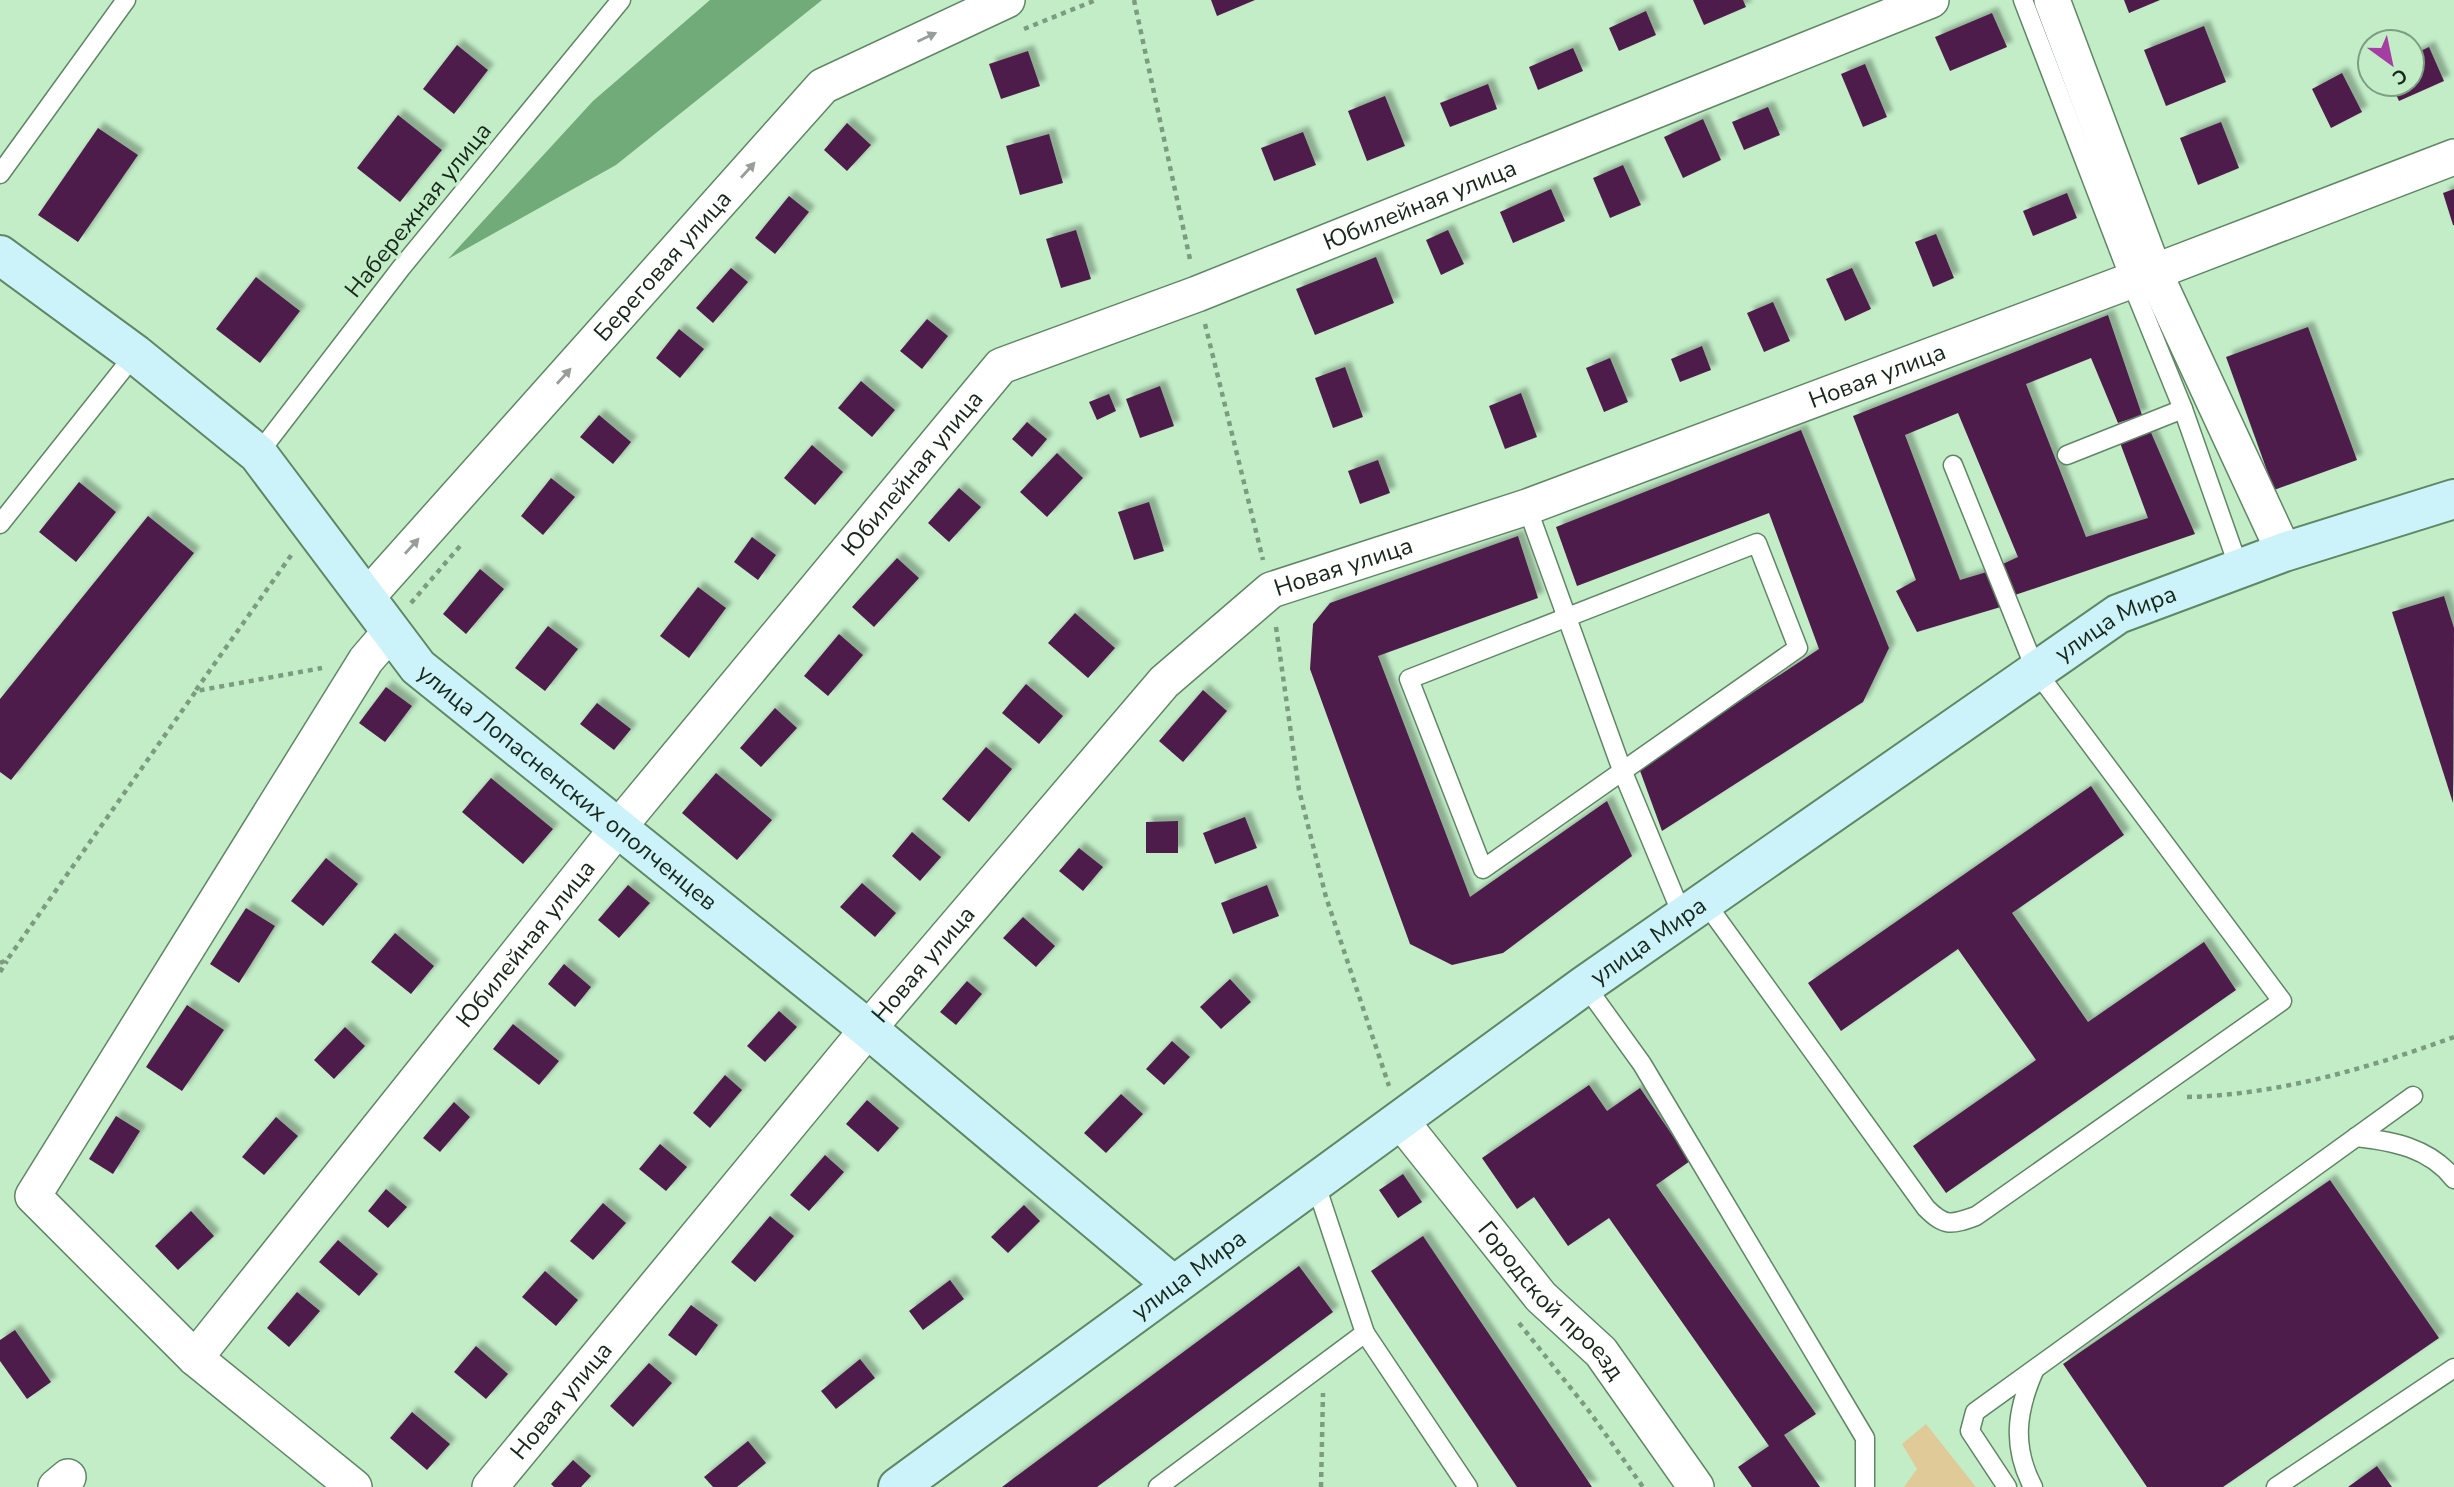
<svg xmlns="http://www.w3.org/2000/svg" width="2454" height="1487" viewBox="0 0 2454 1487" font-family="'Nunito Sans',sans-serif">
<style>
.green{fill:#e0cb98}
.water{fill:#70ab79}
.building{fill:#4d1e4c;filter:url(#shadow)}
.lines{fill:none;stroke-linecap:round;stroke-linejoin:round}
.lane-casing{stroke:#608765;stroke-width:21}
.street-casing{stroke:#608765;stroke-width:38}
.secondary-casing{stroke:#608765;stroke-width:42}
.path{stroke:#7c9c80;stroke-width:4.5;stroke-dasharray:5 5;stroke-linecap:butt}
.lane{stroke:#fff;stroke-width:18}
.street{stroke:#fff;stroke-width:35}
.secondary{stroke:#ccf3f9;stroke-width:38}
.oneway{fill:#979e98}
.labels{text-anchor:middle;stroke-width:7;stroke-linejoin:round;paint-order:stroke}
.street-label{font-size:24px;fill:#18281a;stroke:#c2edc7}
</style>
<defs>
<filter id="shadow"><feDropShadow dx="6" dy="-6" stdDeviation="2" flood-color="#0004"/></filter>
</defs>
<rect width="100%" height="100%" fill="#c2edc7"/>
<path class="green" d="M 1926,1424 L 1976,1487 L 1904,1487 L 1917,1469 L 1902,1444 Z"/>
<path class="water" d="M 710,0 L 822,0 L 616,165 L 448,259 L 593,101 Z"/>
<g class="building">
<path d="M 1211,0 L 1255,0 L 1217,16 Z"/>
<path d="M 1693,0 L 1743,0 L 1746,7 L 1704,25 Z"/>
<path d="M 2124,0 L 2160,0 L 2129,13 Z"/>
<path d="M 1646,11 L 1656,35 L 1619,51 L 1609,28 Z"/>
<path d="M 1992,13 L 2007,47 L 1950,71 L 1935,37 Z"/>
<path d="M 2204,26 L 2226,82 L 2166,106 L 2144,50 Z"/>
<path d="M 457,45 L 488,70 L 454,114 L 423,89 Z"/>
<path d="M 2429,47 L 2444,81 L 2399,101 L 2391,84 L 2412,84 L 2412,55 Z"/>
<path d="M 1573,48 L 1583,71 L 1538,90 L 1529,67 Z"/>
<path d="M 1028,51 L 1040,86 L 1001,99 L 989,64 Z"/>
<path d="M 1865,64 L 1887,117 L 1863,127 L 1841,74 Z"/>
<path d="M 2342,73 L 2362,112 L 2331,128 L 2312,89 Z"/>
<path d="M 1488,84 L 1497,109 L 1450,127 L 1440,103 Z"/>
<path d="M 1385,96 L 1405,146 L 1367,161 L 1348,111 Z"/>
<path d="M 1768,107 L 1780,135 L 1744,150 L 1732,122 Z"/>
<path d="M 398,115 L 442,150 L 400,202 L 357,168 Z"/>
<path d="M 1703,119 L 1721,160 L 1683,178 L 1664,137 Z"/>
<path d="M 2221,122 L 2239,168 L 2198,185 L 2180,138 Z"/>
<path d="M 847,123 L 871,145 L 847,171 L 824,150 Z"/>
<path d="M 98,128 L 138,155 L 78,242 L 38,215 Z"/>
<path d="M 1303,132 L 1316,165 L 1274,181 L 1261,148 Z"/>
<path d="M 1049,134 L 1063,183 L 1020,195 L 1006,146 Z"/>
<path d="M 1623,165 L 1641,205 L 1610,218 L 1593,178 Z"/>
<path d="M 1551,189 L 1565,221 L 1513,243 L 1500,212 Z"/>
<path d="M 2454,189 L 2454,225 L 2453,225 L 2443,193 Z"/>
<path d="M 2067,193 L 2077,218 L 2033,236 L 2023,211 Z"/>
<path d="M 789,196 L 809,212 L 775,254 L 755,238 Z"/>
<path d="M 1076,230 L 1091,279 L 1061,288 L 1046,239 Z"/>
<path d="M 1448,230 L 1464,264 L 1441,275 L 1426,240 Z"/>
<path d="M 1936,234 L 1954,278 L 1933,287 L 1915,242 Z"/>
<path d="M 1376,257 L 1394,303 L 1315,335 L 1296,289 Z"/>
<path d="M 731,268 L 748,282 L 713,323 L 696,308 Z"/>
<path d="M 1852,268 L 1871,309 L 1845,321 L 1826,279 Z"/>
<path d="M 256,277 L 300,311 L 260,363 L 216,329 Z"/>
<path d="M 1773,302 L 1790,341 L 1764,352 L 1747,313 Z"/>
<path d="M 2108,315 L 2142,415 L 2118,423 L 2091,358 L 2026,384 L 2086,537 L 2148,518 L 2119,440 L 2149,428 L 2195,534 L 2012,596 L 1996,567 L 2018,557 L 1958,413 L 1905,435 L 1960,580 L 1990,571 L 2004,606 L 1917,632 L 1896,591 L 1916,580 L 1853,416 Z"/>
<path d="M 927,319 L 948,336 L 922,369 L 900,351 Z"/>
<path d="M 2308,327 L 2357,460 L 2274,490 L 2226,357 Z"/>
<path d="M 679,329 L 704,349 L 680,378 L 656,358 Z"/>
<path d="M 1702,346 L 1711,370 L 1680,382 L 1671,359 Z"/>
<path d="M 1610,358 L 1628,402 L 1604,412 L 1586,368 Z"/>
<path d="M 1345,367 L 1363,417 L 1333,428 L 1315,378 Z"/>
<path d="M 861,381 L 895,410 L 872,437 L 838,408 Z"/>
<path d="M 1160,386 L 1174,426 L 1140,438 L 1126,399 Z"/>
<path d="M 1521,393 L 1537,437 L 1505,449 L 1489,406 Z"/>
<path d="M 1109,394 L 1116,411 L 1097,420 L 1089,402 Z"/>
<path d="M 599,415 L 631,442 L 613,464 L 580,437 Z"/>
<path d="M 1027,422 L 1047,439 L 1032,457 L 1012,439 Z"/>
<path d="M 1801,430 L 1889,648 L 1863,702 L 1662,831 L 1639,768 L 1819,649 L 1769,513 L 1577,586 L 1556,527 Z"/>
<path d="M 812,445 L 843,472 L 815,505 L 784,478 Z"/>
<path d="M 1057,453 L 1083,478 L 1047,517 L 1020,492 Z"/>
<path d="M 1378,460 L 1390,493 L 1360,504 L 1348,471 Z"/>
<path d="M 551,478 L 575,497 L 543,535 L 521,516 Z"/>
<path d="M 79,482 L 116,512 L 76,562 L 39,532 Z"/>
<path d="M 959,488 L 981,507 L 949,542 L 928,523 Z"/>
<path d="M 1149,502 L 1164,551 L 1134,560 L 1118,512 Z"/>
<path d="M 148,516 L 194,553 L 11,780 L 0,772 L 0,699 Z"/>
<path d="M 1518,536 L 1538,598 L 1378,656 L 1470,897 L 1607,801 L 1632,856 L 1503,953 L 1452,965 L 1410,944 L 1310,669 L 1313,624 L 1330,603 Z"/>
<path d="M 752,537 L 776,555 L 758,580 L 734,562 Z"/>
<path d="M 897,558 L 919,578 L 874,627 L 852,607 Z"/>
<path d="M 480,569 L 504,589 L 466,634 L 443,614 Z"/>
<path d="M 698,587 L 726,608 L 689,658 L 660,636 Z"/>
<path d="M 2444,596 L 2454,628 L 2453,803 L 2392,612 Z"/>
<path d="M 1075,613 L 1115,648 L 1088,678 L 1048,643 Z"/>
<path d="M 548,626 L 578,649 L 545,691 L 515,668 Z"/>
<path d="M 839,634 L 863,655 L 828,696 L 804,676 Z"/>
<path d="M 1026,684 L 1063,716 L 1039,744 L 1002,713 Z"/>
<path d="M 386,687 L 412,706 L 385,742 L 359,723 Z"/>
<path d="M 1203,690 L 1227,711 L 1183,762 L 1159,741 Z"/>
<path d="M 597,703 L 631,729 L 614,750 L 580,724 Z"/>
<path d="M 775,708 L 797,728 L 761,767 L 740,748 Z"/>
<path d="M 986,747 L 1012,769 L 969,822 L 942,799 Z"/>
<path d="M 716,773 L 772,820 L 737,860 L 682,813 Z"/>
<path d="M 491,778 L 553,829 L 523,864 L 462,812 Z"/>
<path d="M 2091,786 L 2124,835 L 2012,913 L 2088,1022 L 2204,942 L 2236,990 L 1946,1193 L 1913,1146 L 2036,1060 L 1958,949 L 1841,1031 L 1808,983 Z"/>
<path d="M 1245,817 L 1257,848 L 1215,864 L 1203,833 Z"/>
<path d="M 1178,821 L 1178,853 L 1146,853 L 1146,822 Z"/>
<path d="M 912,832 L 941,857 L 920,881 L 892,856 Z"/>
<path d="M 1079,848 L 1103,867 L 1083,891 L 1059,871 Z"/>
<path d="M 326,858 L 358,884 L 323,926 L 291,901 Z"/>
<path d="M 862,883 L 896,913 L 875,937 L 840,907 Z"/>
<path d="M 628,885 L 650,903 L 619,938 L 598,920 Z"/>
<path d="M 1267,885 L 1279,916 L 1233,934 L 1221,903 Z"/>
<path d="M 246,908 L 275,926 L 239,983 L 210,964 Z"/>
<path d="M 1023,917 L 1055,946 L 1036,967 L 1003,938 Z"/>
<path d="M 395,933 L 434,966 L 411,994 L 371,962 Z"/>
<path d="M 564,964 L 591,987 L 575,1007 L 548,984 Z"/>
<path d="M 1230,979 L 1251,1002 L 1221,1029 L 1200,1007 Z"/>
<path d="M 967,981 L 982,994 L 956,1025 L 940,1012 Z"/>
<path d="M 187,1005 L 224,1030 L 182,1091 L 146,1067 Z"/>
<path d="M 779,1011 L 797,1027 L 765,1062 L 747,1046 Z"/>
<path d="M 513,1024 L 559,1061 L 539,1085 L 493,1049 Z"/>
<path d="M 345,1027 L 365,1046 L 334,1079 L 314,1060 Z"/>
<path d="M 1172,1041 L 1190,1057 L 1164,1085 L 1146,1069 Z"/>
<path d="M 725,1075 L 742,1090 L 710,1128 L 693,1113 Z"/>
<path d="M 1589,1085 L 1607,1111 L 1640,1088 L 1690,1161 L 1656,1185 L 1816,1414 L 1784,1435 L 1820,1487 L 1752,1487 L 1738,1467 L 1769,1446 L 1609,1218 L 1568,1246 L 1534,1197 L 1517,1209 L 1482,1158 Z"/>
<path d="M 1121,1094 L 1143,1114 L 1106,1153 L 1084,1133 Z"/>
<path d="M 867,1100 L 899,1128 L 878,1152 L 846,1124 Z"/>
<path d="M 454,1102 L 470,1117 L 440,1152 L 423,1138 Z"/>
<path d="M 116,1116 L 140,1131 L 113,1174 L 89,1159 Z"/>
<path d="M 276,1117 L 298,1136 L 264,1175 L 242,1157 Z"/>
<path d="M 660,1144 L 687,1167 L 666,1191 L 639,1169 Z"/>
<path d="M 825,1155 L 844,1172 L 809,1211 L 790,1195 Z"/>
<path d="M 1403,1174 L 1422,1202 L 1398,1218 L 1379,1190 Z"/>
<path d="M 2330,1180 L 2439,1338 L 2223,1487 L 2147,1487 L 2063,1364 Z"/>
<path d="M 386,1189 L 407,1207 L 388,1228 L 368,1211 Z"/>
<path d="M 603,1203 L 626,1223 L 593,1260 L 570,1241 Z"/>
<path d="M 1024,1205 L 1040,1221 L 1008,1253 L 991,1237 Z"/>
<path d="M 191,1211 L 214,1236 L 178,1270 L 155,1246 Z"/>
<path d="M 770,1216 L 794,1236 L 755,1282 L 731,1262 Z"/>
<path d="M 1423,1236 L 1592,1487 L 1517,1487 L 1371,1271 Z"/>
<path d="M 338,1240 L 378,1274 L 359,1296 L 319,1262 Z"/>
<path d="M 1299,1266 L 1333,1312 L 1251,1373 L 1097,1487 L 1002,1487 Z"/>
<path d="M 545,1271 L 578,1300 L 556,1326 L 522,1297 Z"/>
<path d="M 950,1280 L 964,1299 L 923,1330 L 909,1311 Z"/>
<path d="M 297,1292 L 320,1311 L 289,1347 L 267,1328 Z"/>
<path d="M 691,1305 L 718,1325 L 696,1356 L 668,1335 Z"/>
<path d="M 15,1330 L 51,1382 L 27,1399 L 0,1361 L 0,1340 Z"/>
<path d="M 476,1346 L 508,1374 L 486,1399 L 454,1372 Z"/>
<path d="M 860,1359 L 875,1378 L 836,1409 L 821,1391 Z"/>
<path d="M 649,1363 L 672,1383 L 633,1427 L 610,1406 Z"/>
<path d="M 412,1412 L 450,1444 L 427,1470 L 390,1438 Z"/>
<path d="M 748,1441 L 766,1463 L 737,1487 L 713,1487 L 704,1477 Z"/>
<path d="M 573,1460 L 591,1476 L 581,1487 L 554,1487 L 551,1484 Z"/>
<path d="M 2377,1466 L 2392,1487 L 2348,1487 Z"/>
</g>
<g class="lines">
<defs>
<g id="lane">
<path d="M 2023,0 L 2130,279 L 2183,409"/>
<path d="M 0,174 L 126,0"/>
<path d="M 258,454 L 401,268 L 621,0"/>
<path d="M 2067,455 L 2183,409 L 2239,568"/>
<path d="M 1527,507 L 1622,770 L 1683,917"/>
<path d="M 0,524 L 135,354"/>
<path d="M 1757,543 L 1798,648 L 1483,869 L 1409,679 Z"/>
<path d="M 1705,902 L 1926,1208 C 1945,1227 1951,1225 1976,1216 L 2282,1001 L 2036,671 L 1953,465"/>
<path d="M 1585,985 L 1642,1064 L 1865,1438 L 1865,1487"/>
<path d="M 2356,1137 C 2393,1141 2430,1148 2454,1179"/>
<path d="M 1365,1333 L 1468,1487"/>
<path d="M 1158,1487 L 1365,1333 L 1315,1182"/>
<path d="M 2007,1487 L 1970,1431 L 1975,1412 L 2413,1096"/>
<path d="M 2033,1487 C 2012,1447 2016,1412 2034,1371"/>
<path d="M 2276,1487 L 2454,1368"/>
</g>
<g id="street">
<path d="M 2052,0 L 2154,272 L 2284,552"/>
<path id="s1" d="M 367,597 L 823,86 L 1007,0"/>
<path id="s2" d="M 1400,1120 L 1541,1297 L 1601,1352 L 1696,1487"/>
<path id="s3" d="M 195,1358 L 617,829 L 1001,366 L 1197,294 L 1931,0"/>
<path d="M 56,1487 L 68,1477"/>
<path d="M 354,1487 L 195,1358 L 33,1196 L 366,660 L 390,632"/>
<path id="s4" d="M 490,1487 L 868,1029 L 1164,682 L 1271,590 L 1527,507 L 2154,272 L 2454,157"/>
</g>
<g id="secondary">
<path id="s5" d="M 0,255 L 135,354 L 258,454 L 418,667 L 868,1029 L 1172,1284"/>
<path id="s6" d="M 898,1487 L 1585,985 L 2118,614 L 2284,552 L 2454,499"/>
</g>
</defs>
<use href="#lane" class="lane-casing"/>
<use href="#street" class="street-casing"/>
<use href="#secondary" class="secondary-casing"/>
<g class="path">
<path d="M 1134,0 L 1191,264"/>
<path d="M 1024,29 L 1096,0"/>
<path d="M 1205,324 L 1263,560"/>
<path d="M 411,603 L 460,546"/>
<path d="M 1276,627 L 1299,790 L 1326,897 L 1389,1086"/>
<path d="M 196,690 L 292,554"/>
<path d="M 0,963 L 7,960 L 196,691 L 322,668"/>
<path d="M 0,972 L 7,961"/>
<path d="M 2187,1097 C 2277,1095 2369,1068 2454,1037"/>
<path d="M 1519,1323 L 1589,1411 L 1643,1487"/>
<path d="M 1321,1487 L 1323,1393"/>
</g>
<use href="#lane" class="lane"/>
<use href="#street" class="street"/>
<use href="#secondary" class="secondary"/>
</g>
<defs><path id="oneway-solid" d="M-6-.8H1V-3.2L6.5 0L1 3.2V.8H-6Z" transform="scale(1.75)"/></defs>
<g class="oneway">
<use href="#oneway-solid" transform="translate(927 37) rotate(-25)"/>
<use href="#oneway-solid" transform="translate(748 170) rotate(-48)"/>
<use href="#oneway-solid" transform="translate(564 376) rotate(-48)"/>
<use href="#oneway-solid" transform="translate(412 546) rotate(-48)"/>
</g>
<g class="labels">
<g class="street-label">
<text dy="8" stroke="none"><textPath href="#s3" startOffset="1727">Юбилейная улица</textPath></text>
<text transform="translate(418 210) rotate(-51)" y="8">Набережная улица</text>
<text dy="8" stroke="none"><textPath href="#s1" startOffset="444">Береговая улица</textPath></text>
<text dy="8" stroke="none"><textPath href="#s4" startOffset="1834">Новая улица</textPath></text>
<text dy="8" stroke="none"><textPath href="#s3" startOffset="1139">Юбилейная улица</textPath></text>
<text dy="8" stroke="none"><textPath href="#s4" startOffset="1267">Новая улица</textPath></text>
<text dy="8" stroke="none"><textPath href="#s6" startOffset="1494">улица Мира</textPath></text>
<text dy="8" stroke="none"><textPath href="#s5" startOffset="784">улица Лопасненских ополченцев</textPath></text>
<text dy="8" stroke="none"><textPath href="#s6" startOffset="928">улица Мира</textPath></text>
<text dy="8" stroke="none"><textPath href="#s3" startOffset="530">Юбилейная улица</textPath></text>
<text dy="8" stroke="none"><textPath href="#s4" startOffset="679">Новая улица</textPath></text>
<text dy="8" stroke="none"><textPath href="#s6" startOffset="360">улица Мира</textPath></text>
<text dy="8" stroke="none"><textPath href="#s2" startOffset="236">Городской проезд</textPath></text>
<text dy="8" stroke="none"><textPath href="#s4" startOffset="112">Новая улица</textPath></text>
</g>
</g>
<g transform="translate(2391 63) rotate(147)"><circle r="33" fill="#c2edc7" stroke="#7e9e82" stroke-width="2"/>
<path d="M0-5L12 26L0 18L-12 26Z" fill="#a43ea2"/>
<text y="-10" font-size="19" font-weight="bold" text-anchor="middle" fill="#18281a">С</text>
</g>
</svg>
